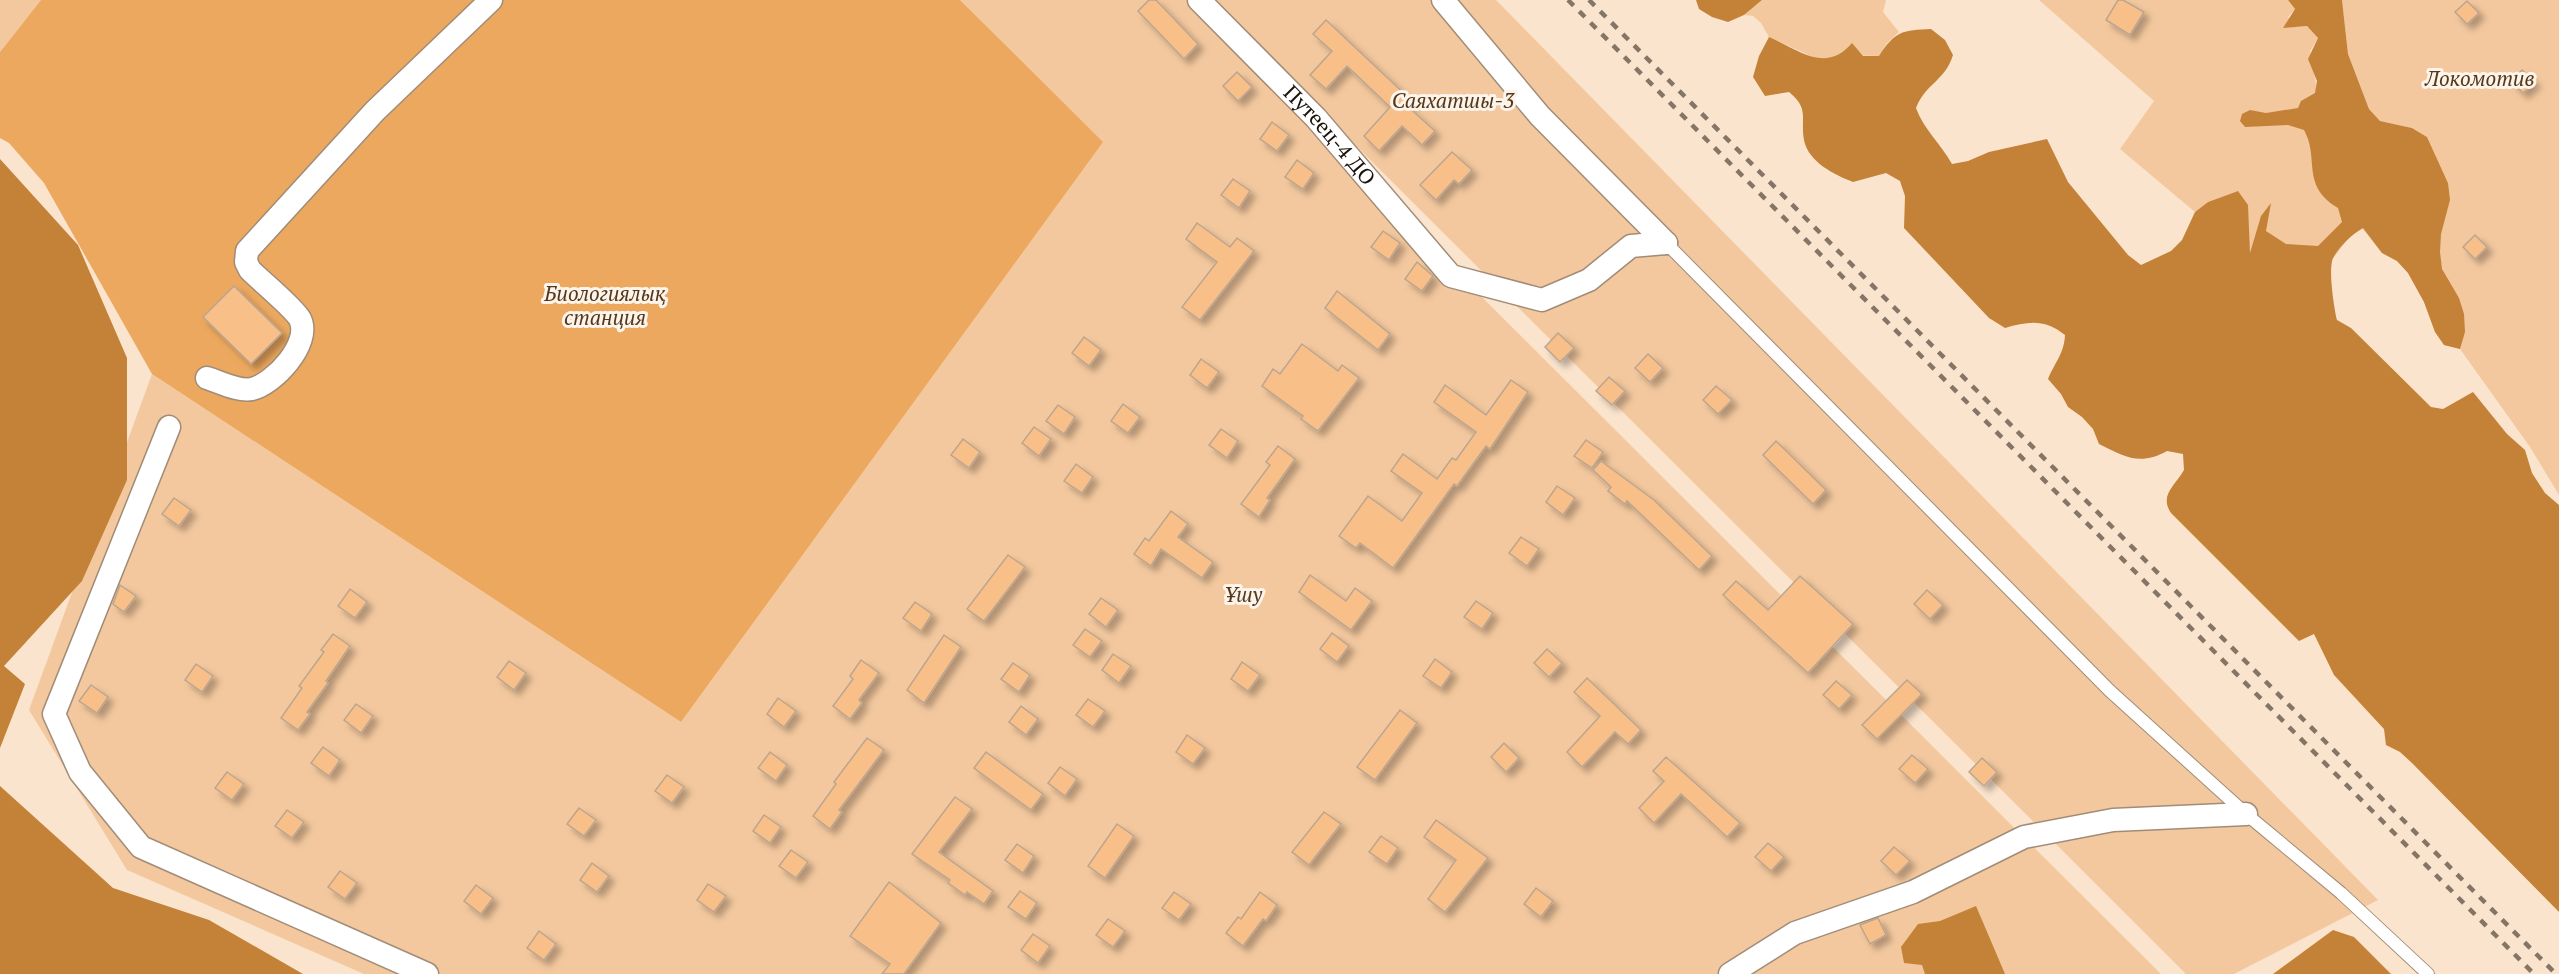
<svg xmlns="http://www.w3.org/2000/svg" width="2559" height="974" viewBox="0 0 2559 974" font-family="'PT Serif',serif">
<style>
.green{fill:#f3c89e}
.forest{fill:#eca85f}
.water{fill:#c38237}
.building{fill:#f8c088;stroke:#bba590;stroke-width:1.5;filter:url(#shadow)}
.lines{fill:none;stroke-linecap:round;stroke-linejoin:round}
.service-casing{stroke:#a18c77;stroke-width:14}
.minor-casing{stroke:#a18c77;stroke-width:25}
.service{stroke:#fff;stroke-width:12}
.minor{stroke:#fff;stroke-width:22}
.rail{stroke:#857566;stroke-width:4.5;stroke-dasharray:8 8;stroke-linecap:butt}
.labels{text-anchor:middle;stroke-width:6;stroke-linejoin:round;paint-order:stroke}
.park-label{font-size:21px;font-style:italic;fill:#543819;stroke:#fdf4eb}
.street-label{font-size:21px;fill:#1a120a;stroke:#fdf4eb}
</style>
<defs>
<filter id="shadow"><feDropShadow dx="5.5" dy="5.5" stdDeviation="3" flood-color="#0004"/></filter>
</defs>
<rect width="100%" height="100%" fill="#fbe4cd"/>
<g class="green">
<path d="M 0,0 L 41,0 L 0,52 Z"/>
<path d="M 960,0 L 1207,0 L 1198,14 L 2161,974 L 364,974 L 127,870 L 29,710 L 152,374 L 681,722 L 1102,142 Z"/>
<path d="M 1210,0 L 1496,0 L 2378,900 L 2234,974 L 2186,974 Z"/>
<path d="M 1762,0 L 1886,0 L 1883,12 L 1899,32 L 1887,43 L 1879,56 L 1842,55 L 1827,60 L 1813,57 L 1769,37 L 1761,23 L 1753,16 L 1744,15 Z"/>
<path d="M 2039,0 L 2288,0 L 2295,9 L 2288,17 L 2295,27 L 2307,26 L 2318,38 L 2310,51 L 2317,89 L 2448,183 L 2427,137 L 2412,128 L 2380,121 L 2369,109 L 2348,54 L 2342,0 L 2559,0 L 2559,495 L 2530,447 L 2460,349 L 2444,345 L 2435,332 L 2424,302 L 2408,273 L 2397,261 L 2382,253 L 2362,228 L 2349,237 L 2332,260 L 2298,577 L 2238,191 L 2208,202 L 2195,212 L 2120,149 L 2154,101 Z"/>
</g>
<path class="forest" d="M 41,0 L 960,0 L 1103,142 L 681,722 L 152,374 L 44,183 L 9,143 L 0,138 L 0,52 Z"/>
<g class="water">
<path d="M 1696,0 L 1762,0 L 1744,15 L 1728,22 L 1712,17 L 1699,9 Z"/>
<path d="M 2288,0 L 2342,0 L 2348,54 L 2369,109 L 2380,121 L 2412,128 L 2427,137 L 2448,183 L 2450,200 L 2441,234 L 2440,252 L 2442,269 L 2459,298 L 2464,314 L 2465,332 L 2460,349 L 2444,345 L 2435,332 L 2424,302 L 2408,273 L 2397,261 L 2382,253 L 2363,228 C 2351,235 2340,246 2333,258 C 2328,268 2334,308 2337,320 L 2351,328 L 2431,407 L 2443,409 L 2473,392 L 2507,434 L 2525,450 L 2532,473 L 2545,493 L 2559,505 L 2559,912 L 2412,763 L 2400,752 L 2386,745 L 2384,729 L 2334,675 L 2314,634 L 2299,641 L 2171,513 C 2159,495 2175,486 2184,470 L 2183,454 L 2167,451 C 2140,466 2125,457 2099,444 L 2093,429 L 2082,417 L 2068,407 L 2061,394 L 2048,379 C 2055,362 2064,354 2065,335 C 2045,319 2029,321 2005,328 L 1989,318 L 1904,228 L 1905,196 L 1900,181 L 1886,173 L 1853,182 C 1835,175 1808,162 1804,140 C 1800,118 1810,109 1789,92 L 1765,96 L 1753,77 L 1759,56 L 1769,37 C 1799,50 1826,74 1852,43 L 1863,56 L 1879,56 C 1895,31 1903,30 1931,29 L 1945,40 L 1953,55 C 1945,81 1926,83 1916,108 C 1924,130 1941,144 1952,164 L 1968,161 L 1989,152 L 2047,139 L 2068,182 L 2128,255 L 2141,265 L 2171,251 L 2182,240 L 2195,212 L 2208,202 L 2238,191 L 2248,205 L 2250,253 L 2261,216 L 2271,203 L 2266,231 L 2286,244 L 2318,246 L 2342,222 L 2338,208 C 2300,185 2320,159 2304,130 L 2288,125 L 2245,127 L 2240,121 L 2242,114 L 2250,110 L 2266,113 L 2298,108 L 2301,101 L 2315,93 L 2317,81 L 2308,59 L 2318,38 L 2307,26 L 2283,28 L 2295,9 Z"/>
<path d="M 0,159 L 78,245 L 127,358 L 127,480 L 82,581 L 4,666 L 25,684 L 0,748 Z"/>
<path d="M 0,786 L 113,888 L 209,920 L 303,974 L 0,974 Z"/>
<path d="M 1976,906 L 2005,974 L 1925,974 L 1922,965 L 1904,963 L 1901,947 L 1918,924 L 1940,921 Z"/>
<path d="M 2333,930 L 2354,937 L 2391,974 L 2273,974 Z"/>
</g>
<g class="building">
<path d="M 1149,0 L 1156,0 L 1198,44 L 1184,59 L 1138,11 Z"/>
<path d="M 2118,0 L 2123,0 L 2144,12 L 2130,35 L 2106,20 Z"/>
<path d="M 2467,1 L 2479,13 L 2467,24 L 2455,12 Z"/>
<path d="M 1326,20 L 1410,99 L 1405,104 L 1435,131 L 1422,145 L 1402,126 L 1379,151 L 1364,136 L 1390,107 L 1347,66 L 1326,89 L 1310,75 L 1332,51 L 1313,34 Z"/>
<path d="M 2522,70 L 2535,82 L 2523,93 L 2511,81 Z"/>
<path d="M 1237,72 L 1252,87 L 1238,101 L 1223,86 Z"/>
<path d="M 1272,122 L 1289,135 L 1277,151 L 1260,139 Z"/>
<path d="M 1452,152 L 1472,170 L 1459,184 L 1454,180 L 1436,200 L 1420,185 Z"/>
<path d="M 1297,160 L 1314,173 L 1303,189 L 1285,177 Z"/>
<path d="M 1233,179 L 1250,191 L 1239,208 L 1221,195 Z"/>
<path d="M 1197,223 L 1230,247 L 1237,238 L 1254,251 L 1200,320 L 1182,307 L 1217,262 L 1186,239 Z"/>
<path d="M 1383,231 L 1400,243 L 1389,260 L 1371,247 Z"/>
<path d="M 2475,235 L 2487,247 L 2475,259 L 2463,247 Z"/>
<path d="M 1417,262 L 1433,276 L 1422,291 L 1405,279 Z"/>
<path d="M 234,286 L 282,333 L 251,364 L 203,317 Z"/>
<path d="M 1337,291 L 1390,334 L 1378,350 L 1325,308 Z"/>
<path d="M 1558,333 L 1574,348 L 1560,362 L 1545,347 Z"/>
<path d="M 1084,337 L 1101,350 L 1089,366 L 1072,353 Z"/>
<path d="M 1302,344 L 1338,371 L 1342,365 L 1359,378 L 1318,431 L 1301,419 L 1303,416 L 1262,386 L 1273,369 L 1280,374 Z"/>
<path d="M 1648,354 L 1663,368 L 1650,382 L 1635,368 Z"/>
<path d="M 1201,359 L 1219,372 L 1207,388 L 1190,375 Z"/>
<path d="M 1609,377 L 1625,391 L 1612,405 L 1596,391 Z"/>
<path d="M 1511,380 L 1528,392 L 1490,449 L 1486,446 L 1457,486 L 1454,484 L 1393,568 L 1360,543 L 1356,548 L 1339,536 L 1368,496 L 1402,521 L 1422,493 L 1391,471 L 1403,454 L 1437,479 L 1452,458 L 1456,460 L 1476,432 L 1434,402 L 1445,385 L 1486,415 Z"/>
<path d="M 1716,386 L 1732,400 L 1718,414 L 1703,400 Z"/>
<path d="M 1123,404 L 1140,417 L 1128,433 L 1111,421 Z"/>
<path d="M 1058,405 L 1075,417 L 1064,434 L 1046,421 Z"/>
<path d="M 1034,427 L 1051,439 L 1039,456 L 1022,443 Z"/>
<path d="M 1221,429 L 1238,441 L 1227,458 L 1209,445 Z"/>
<path d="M 963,439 L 980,452 L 969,468 L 951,455 Z"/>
<path d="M 1586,440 L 1603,452 L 1592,468 L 1574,456 Z"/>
<path d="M 1776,441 L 1826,490 L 1813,504 L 1763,455 Z"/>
<path d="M 1278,446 L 1295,459 L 1267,498 L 1270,500 L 1259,517 L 1241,504 L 1270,465 L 1266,462 Z"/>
<path d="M 1601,461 L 1654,500 L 1712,556 L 1699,570 L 1627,501 L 1625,504 L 1608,491 L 1611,487 L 1593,470 Z"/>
<path d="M 1076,464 L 1093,477 L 1082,493 L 1064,481 Z"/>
<path d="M 1557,486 L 1575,498 L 1563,515 L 1546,502 Z"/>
<path d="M 174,498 L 191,510 L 179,526 L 162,514 Z"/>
<path d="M 1171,511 L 1188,524 L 1178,537 L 1213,562 L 1202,578 L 1161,549 L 1151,566 L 1134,554 L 1145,538 L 1149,541 Z"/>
<path d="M 1521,537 L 1539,549 L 1527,566 L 1509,553 Z"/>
<path d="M 1008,555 L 1025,567 L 984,621 L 967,609 Z"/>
<path d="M 1310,575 L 1346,601 L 1355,588 L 1372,601 L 1351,630 L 1299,592 Z"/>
<path d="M 1800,576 L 1853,624 L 1808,673 L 1723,595 L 1736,581 L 1768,610 Z"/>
<path d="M 120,585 L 136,596 L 124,612 L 113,604 Z"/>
<path d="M 350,589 L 367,602 L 355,618 L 338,606 Z"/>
<path d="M 1927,590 L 1943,605 L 1930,619 L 1914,604 Z"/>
<path d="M 1101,598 L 1118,610 L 1106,627 L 1089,614 Z"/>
<path d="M 1476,601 L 1493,613 L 1482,629 L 1464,617 Z"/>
<path d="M 915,602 L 932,614 L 921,631 L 903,618 Z"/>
<path d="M 1085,629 L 1102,641 L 1090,657 L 1073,645 Z"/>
<path d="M 1332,633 L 1349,646 L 1337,662 L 1320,649 Z"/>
<path d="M 333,634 L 350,646 L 326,681 L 328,683 L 307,712 L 310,714 L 298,730 L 281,718 L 302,688 L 299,686 L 324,652 L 321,650 Z"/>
<path d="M 944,635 L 961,647 L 924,703 L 907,690 Z"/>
<path d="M 1547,649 L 1562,663 L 1549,677 L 1534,663 Z"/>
<path d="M 1113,654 L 1131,666 L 1119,683 L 1102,670 Z"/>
<path d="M 1435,659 L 1452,672 L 1441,688 L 1423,676 Z"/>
<path d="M 861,660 L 879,673 L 859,700 L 862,703 L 850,719 L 833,706 L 853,679 L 850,676 Z"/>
<path d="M 509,661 L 526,673 L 514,690 L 497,677 Z"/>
<path d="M 1242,662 L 1260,675 L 1248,691 L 1231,679 Z"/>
<path d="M 1013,663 L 1030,675 L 1019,692 L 1001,679 Z"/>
<path d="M 196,664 L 213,676 L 202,692 L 185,680 Z"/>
<path d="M 1587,678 L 1641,730 L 1628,744 L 1615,732 L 1582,767 L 1567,752 L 1600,716 L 1574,692 Z"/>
<path d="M 1907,680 L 1922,694 L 1877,739 L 1862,725 Z"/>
<path d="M 1836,681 L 1852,695 L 1839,709 L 1823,695 Z"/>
<path d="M 91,685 L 108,697 L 97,713 L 79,701 Z"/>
<path d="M 778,698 L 796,711 L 784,727 L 767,714 Z"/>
<path d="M 1088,699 L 1105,711 L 1093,727 L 1076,715 Z"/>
<path d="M 356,704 L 373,716 L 361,733 L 344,720 Z"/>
<path d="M 1021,706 L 1038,719 L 1026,735 L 1009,722 Z"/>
<path d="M 1400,710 L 1417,723 L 1375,780 L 1357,767 Z"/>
<path d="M 1187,735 L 1205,748 L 1193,764 L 1176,752 Z"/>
<path d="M 867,738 L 884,750 L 839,810 L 842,812 L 830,829 L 813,816 L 836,784 L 834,782 Z"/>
<path d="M 1504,743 L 1519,758 L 1506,772 L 1491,757 Z"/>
<path d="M 323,747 L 340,760 L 329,776 L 311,763 Z"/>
<path d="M 770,752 L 787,765 L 776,781 L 758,768 Z"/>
<path d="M 986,752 L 1043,794 L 1031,810 L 974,768 Z"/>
<path d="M 1912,755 L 1928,769 L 1915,783 L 1899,769 Z"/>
<path d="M 1666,757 L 1740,823 L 1727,837 L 1681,794 L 1654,823 L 1639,808 L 1664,781 L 1653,771 Z"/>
<path d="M 1982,758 L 1997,772 L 1984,786 L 1969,772 Z"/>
<path d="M 1060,767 L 1077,779 L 1065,796 L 1048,783 Z"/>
<path d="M 227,772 L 244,784 L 232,800 L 215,788 Z"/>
<path d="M 667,775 L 684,787 L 672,803 L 655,791 Z"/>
<path d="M 955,797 L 972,809 L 939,852 L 993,891 L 984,904 L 967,892 L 965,895 L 948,883 L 950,880 L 912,854 Z"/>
<path d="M 579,808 L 596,820 L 584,836 L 567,824 Z"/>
<path d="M 287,810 L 304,822 L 292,838 L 275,826 Z"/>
<path d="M 1324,812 L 1341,824 L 1309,865 L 1292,852 Z"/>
<path d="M 764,815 L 781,827 L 770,843 L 753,831 Z"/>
<path d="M 1436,820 L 1488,858 L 1445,912 L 1428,899 L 1456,860 L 1424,837 Z"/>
<path d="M 1117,824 L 1134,836 L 1105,878 L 1088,866 Z"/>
<path d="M 1381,836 L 1398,848 L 1387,864 L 1369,852 Z"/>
<path d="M 1768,843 L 1784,857 L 1771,871 L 1755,857 Z"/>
<path d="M 1017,844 L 1034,856 L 1023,873 L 1005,860 Z"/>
<path d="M 1894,847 L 1910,861 L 1896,875 L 1881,861 Z"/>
<path d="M 791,850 L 808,862 L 796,878 L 779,866 Z"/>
<path d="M 592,863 L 609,876 L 597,892 L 580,880 Z"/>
<path d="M 340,871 L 357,883 L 345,899 L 328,887 Z"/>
<path d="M 889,882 L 941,923 L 904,974 L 882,974 L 890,964 L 850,936 Z"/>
<path d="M 708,884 L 726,896 L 714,912 L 697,900 Z"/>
<path d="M 476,885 L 493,898 L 481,914 L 464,901 Z"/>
<path d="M 1536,888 L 1553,901 L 1541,917 L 1524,904 Z"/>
<path d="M 1020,891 L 1037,903 L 1026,919 L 1008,907 Z"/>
<path d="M 1174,892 L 1191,904 L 1179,920 L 1162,908 Z"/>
<path d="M 1260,892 L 1277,905 L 1266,921 L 1263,919 L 1243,946 L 1226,933 L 1238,917 L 1241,919 Z"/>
<path d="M 1878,918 L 1886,935 L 1870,944 L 1860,925 Z"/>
<path d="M 1108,919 L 1125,931 L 1113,947 L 1096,935 Z"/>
<path d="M 539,931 L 556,944 L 544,960 L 527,948 Z"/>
<path d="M 1033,934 L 1050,946 L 1038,963 L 1021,950 Z"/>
</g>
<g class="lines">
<defs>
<path id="service" d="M 1666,243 L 2110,691 L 2246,814 L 2341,893 L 2428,974"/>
<g id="minor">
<path id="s1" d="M 1199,0 L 1316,118 L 1451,276 L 1542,300 L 1589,280 L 1631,246 L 1666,243"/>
<path d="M 1443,0 L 1540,116 L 1666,243"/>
<path d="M 207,378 C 220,382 239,392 252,389 C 274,384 312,343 300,319 C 294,308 261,281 250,270 L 246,262 L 247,251 L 375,111 L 491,0"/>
<path d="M 169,427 L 54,714 L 80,772 L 141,847 L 427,974"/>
<path d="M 1730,974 L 1795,933 L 1913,892 L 2024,837 L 2113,820 L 2246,814"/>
</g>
</defs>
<use href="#service" class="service-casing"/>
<use href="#minor" class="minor-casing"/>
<use href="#service" class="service"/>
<use href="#minor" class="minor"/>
<g class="rail">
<path d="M 1568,0 L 2534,974"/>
<path d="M 1589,0 L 2556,974"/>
</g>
</g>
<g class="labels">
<g class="park-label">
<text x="2480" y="86">Локомотив</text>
<text x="1453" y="108">Саяхатшы-3</text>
<text x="605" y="301">Биологиялық<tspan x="605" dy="24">станция</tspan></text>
<text x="1243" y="602">Ұшу</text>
</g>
<g class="street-label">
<text dy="7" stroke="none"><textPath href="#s1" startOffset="188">Путеец-4 ДО</textPath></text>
</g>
</g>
</svg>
